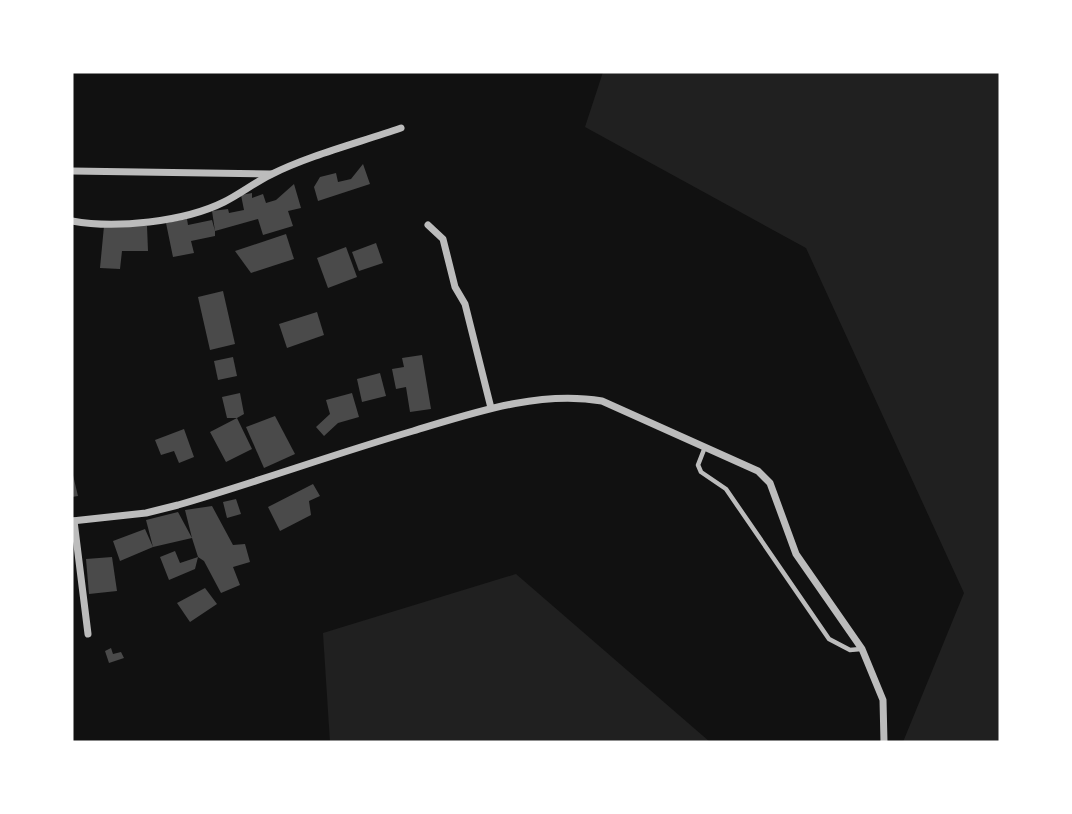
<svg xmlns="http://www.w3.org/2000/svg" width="1072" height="814" viewBox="0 0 1072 814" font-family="Commissioner,sans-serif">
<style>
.green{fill:#202020}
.building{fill:#4a4a4a}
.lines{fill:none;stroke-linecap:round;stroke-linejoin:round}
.service{stroke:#bcbcbc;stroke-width:4.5}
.minor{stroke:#bcbcbc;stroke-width:7}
</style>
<rect width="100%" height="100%" fill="#111"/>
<g class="green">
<path d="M 603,72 L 1000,72 L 1000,742 L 903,742 L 964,593 L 806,248 L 585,127 Z"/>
<path d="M 516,574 L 710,742 L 330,742 L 323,633 Z"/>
</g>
<g class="building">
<path d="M 363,164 L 370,184 L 318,201 L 314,187 L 320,177 L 336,173 L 338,182 L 351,179 Z"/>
<path d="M 294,184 L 301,208 L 288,211 L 293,226 L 263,235 L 258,219 L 215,231 L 215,236 L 191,241 L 194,253 L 173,257 L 166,223 L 187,219 L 188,225 L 212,220 L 215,231 L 212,211 L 228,209 L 229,213 L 244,210 L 241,195 L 252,193 L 252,198 L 263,194 L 266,203 L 276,200 Z"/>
<path d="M 104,226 L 147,226 L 148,251 L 122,251 L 120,269 L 100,268 Z"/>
<path d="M 286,234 L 294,259 L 251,273 L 235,251 Z"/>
<path d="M 376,243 L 383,263 L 359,271 L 352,252 Z"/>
<path d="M 346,247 L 357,277 L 328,288 L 317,258 Z"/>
<path d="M 223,291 L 235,344 L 210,350 L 198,297 Z"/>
<path d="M 317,312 L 324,335 L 287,348 L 279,324 Z"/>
<path d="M 422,355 L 431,409 L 410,412 L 406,387 L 396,389 L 392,369 L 404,367 L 402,358 Z"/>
<path d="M 233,357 L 237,376 L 218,380 L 214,361 Z"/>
<path d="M 380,373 L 386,396 L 362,402 L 357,379 Z"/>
<path d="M 240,393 L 244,414 L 237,418 L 252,449 L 226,462 L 210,432 L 237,418 L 227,418 L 222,397 Z"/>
<path d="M 352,393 L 359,417 L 338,423 L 324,436 L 316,427 L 330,414 L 326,400 Z"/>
<path d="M 275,416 L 295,454 L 264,468 L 246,427 Z"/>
<path d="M 184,429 L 194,457 L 179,463 L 174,451 L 161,455 L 155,440 Z"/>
<path d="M 72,471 L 78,496 L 72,497 Z"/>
<path d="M 313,484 L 320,496 L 309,501 L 311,515 L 280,531 L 268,507 Z"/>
<path d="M 236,499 L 241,514 L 227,518 L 223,502 Z"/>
<path d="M 212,506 L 233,545 L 245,544 L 250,562 L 233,567 L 240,585 L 221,593 L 204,561 L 198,557 L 195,569 L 169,580 L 160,557 L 175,551 L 180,563 L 198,557 L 192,538 L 153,547 L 120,561 L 113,541 L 145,529 L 153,547 L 146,520 L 178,512 L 192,538 L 185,510 Z"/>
<path d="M 112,557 L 117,591 L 89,594 L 86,559 Z"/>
<path d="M 205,588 L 217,604 L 190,622 L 177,603 Z"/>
<path d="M 111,648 L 113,654 L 121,652 L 124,658 L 109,663 L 105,651 Z"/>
</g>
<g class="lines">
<path class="service" d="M 705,447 L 698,465 L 701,472 L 726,489 L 829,639 L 850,650 L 861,649"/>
<g class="minor">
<path d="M 72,171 L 271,174"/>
<path d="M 72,221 C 115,229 184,222 224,202 C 240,194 254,183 270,175 C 310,155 358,143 401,128"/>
<path d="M 428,225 L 443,239 L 455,287 L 465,304 L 491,408"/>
<path d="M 72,521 L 146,513 L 178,505 C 257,482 334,454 413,431 C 473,413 539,390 602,401 L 758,471 L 770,483 L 796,554 L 862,649 L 883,700 L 884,742"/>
<path d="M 74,521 L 88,634"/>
</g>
</g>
<rect width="1072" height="814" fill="none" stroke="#ffffff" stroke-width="147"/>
</svg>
